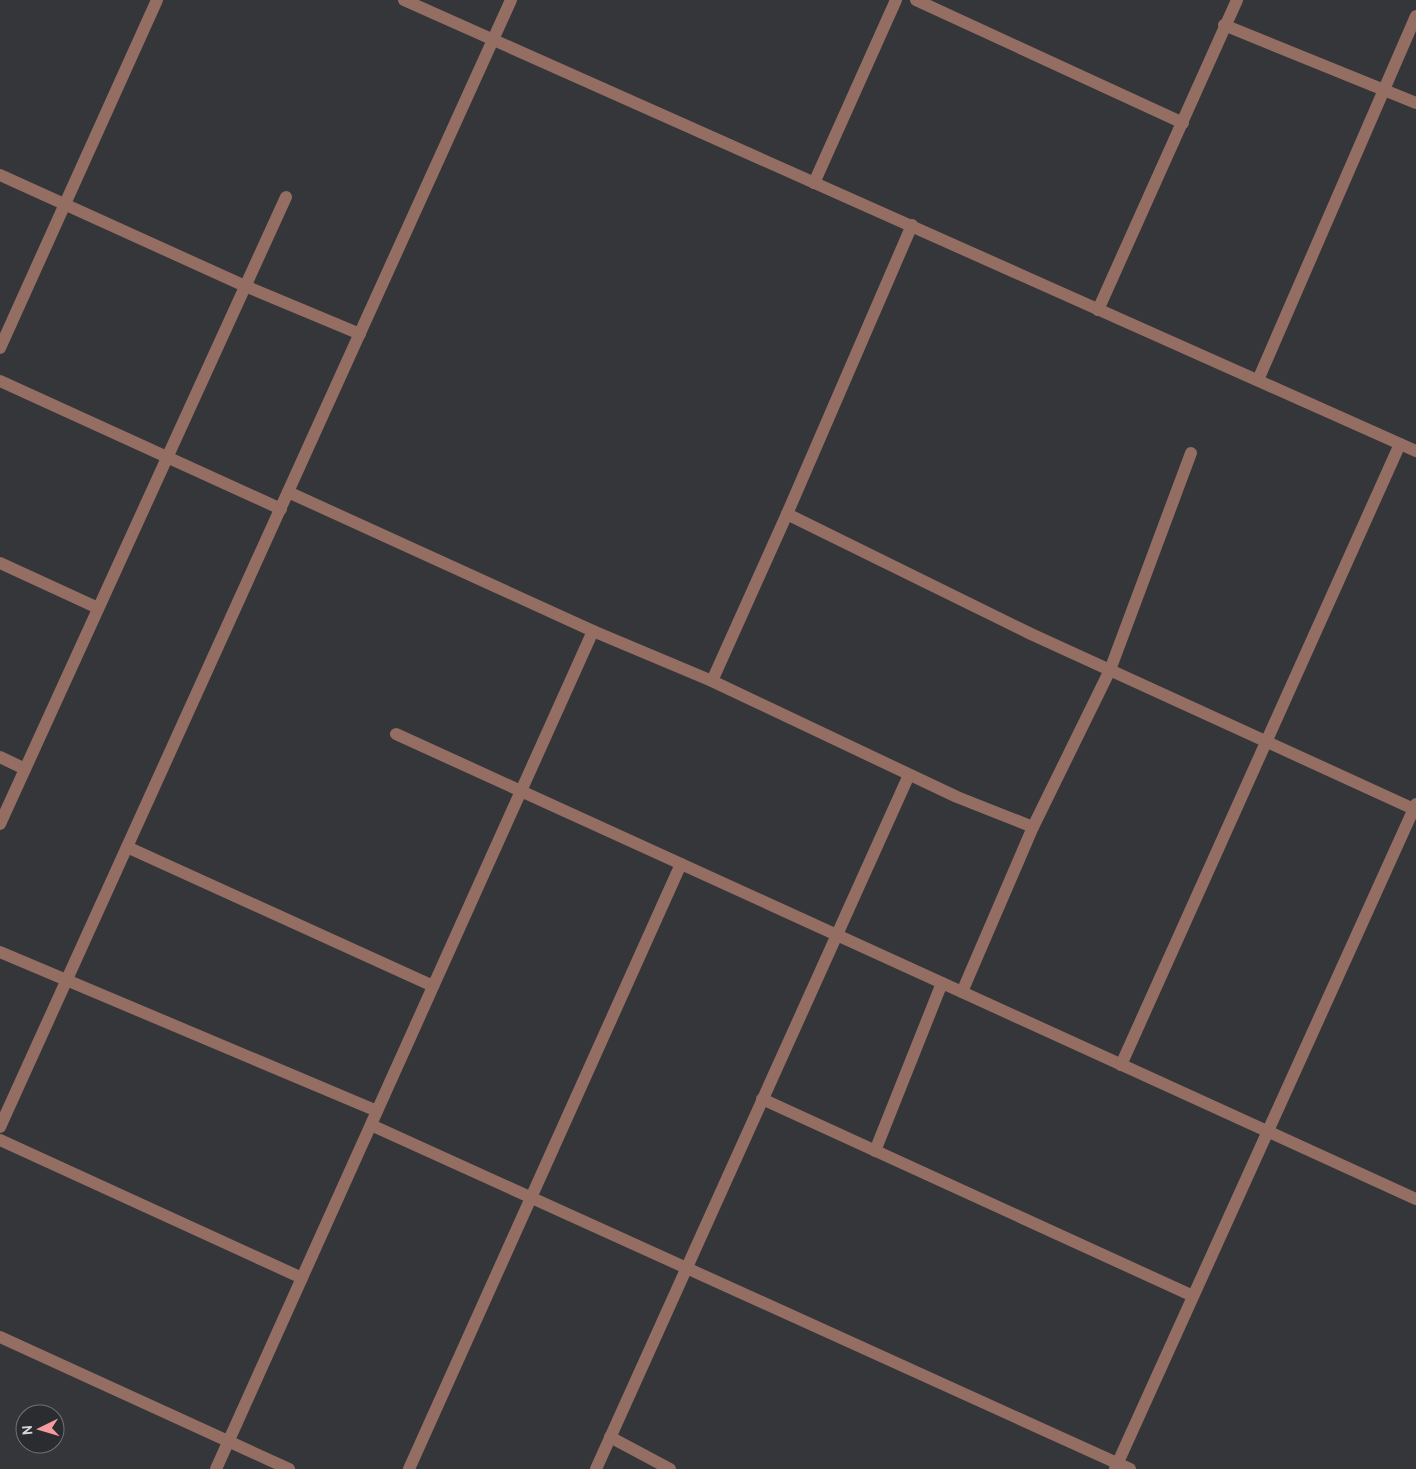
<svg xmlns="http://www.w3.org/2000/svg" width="1416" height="1469" viewBox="0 0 1416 1469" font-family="Overpass,sans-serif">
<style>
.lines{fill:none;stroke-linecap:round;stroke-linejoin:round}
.minor{stroke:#946d63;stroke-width:12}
</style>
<rect width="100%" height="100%" fill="#35363a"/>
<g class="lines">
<g class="minor">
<path d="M 404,0 L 1416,451"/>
<path d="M 916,0 L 1183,123"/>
<path d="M 1224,25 L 1416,103"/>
<path d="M 0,175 L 245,286 L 360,334"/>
<path d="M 814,183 L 896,0"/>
<path d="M 1098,310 L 1237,0"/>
<path d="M 0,348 L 157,0"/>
<path d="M 1258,380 L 1416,16"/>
<path d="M 0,381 L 281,509"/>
<path d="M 288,492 L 593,631 L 712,681 L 957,797 L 1033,827"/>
<path d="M 787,514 L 1031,634 L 1416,810"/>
<path d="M 0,563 L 98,608"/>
<path d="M 712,681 L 787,514 L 912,225"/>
<path d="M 396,734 L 1416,1199"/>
<path d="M 0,757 L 25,769"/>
<path d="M 0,824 L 286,197"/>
<path d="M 127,847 L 433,986"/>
<path d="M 0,952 L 377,1111"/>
<path d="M 962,992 L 1033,827 L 1110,670 L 1191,453"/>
<path d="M 1121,1065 L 1400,444"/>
<path d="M 762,1099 L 1193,1296"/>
<path d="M 371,1125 L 1130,1469"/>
<path d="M 0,1127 L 511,0"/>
<path d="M 0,1140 L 302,1278"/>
<path d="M 875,1151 L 942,983"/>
<path d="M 0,1337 L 289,1469"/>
<path d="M 610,1437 L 670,1469"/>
<path d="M 216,1469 L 593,631"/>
<path d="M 409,1469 L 681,864"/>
<path d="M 596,1469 L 909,775"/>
<path d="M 1115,1469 L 1416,804"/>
</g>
</g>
<g transform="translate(40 1429) rotate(265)"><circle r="24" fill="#2b2c30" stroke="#707174"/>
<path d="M0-4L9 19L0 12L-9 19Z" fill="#f59b9f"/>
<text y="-8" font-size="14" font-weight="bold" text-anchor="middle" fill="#d7d8da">N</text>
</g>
</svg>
